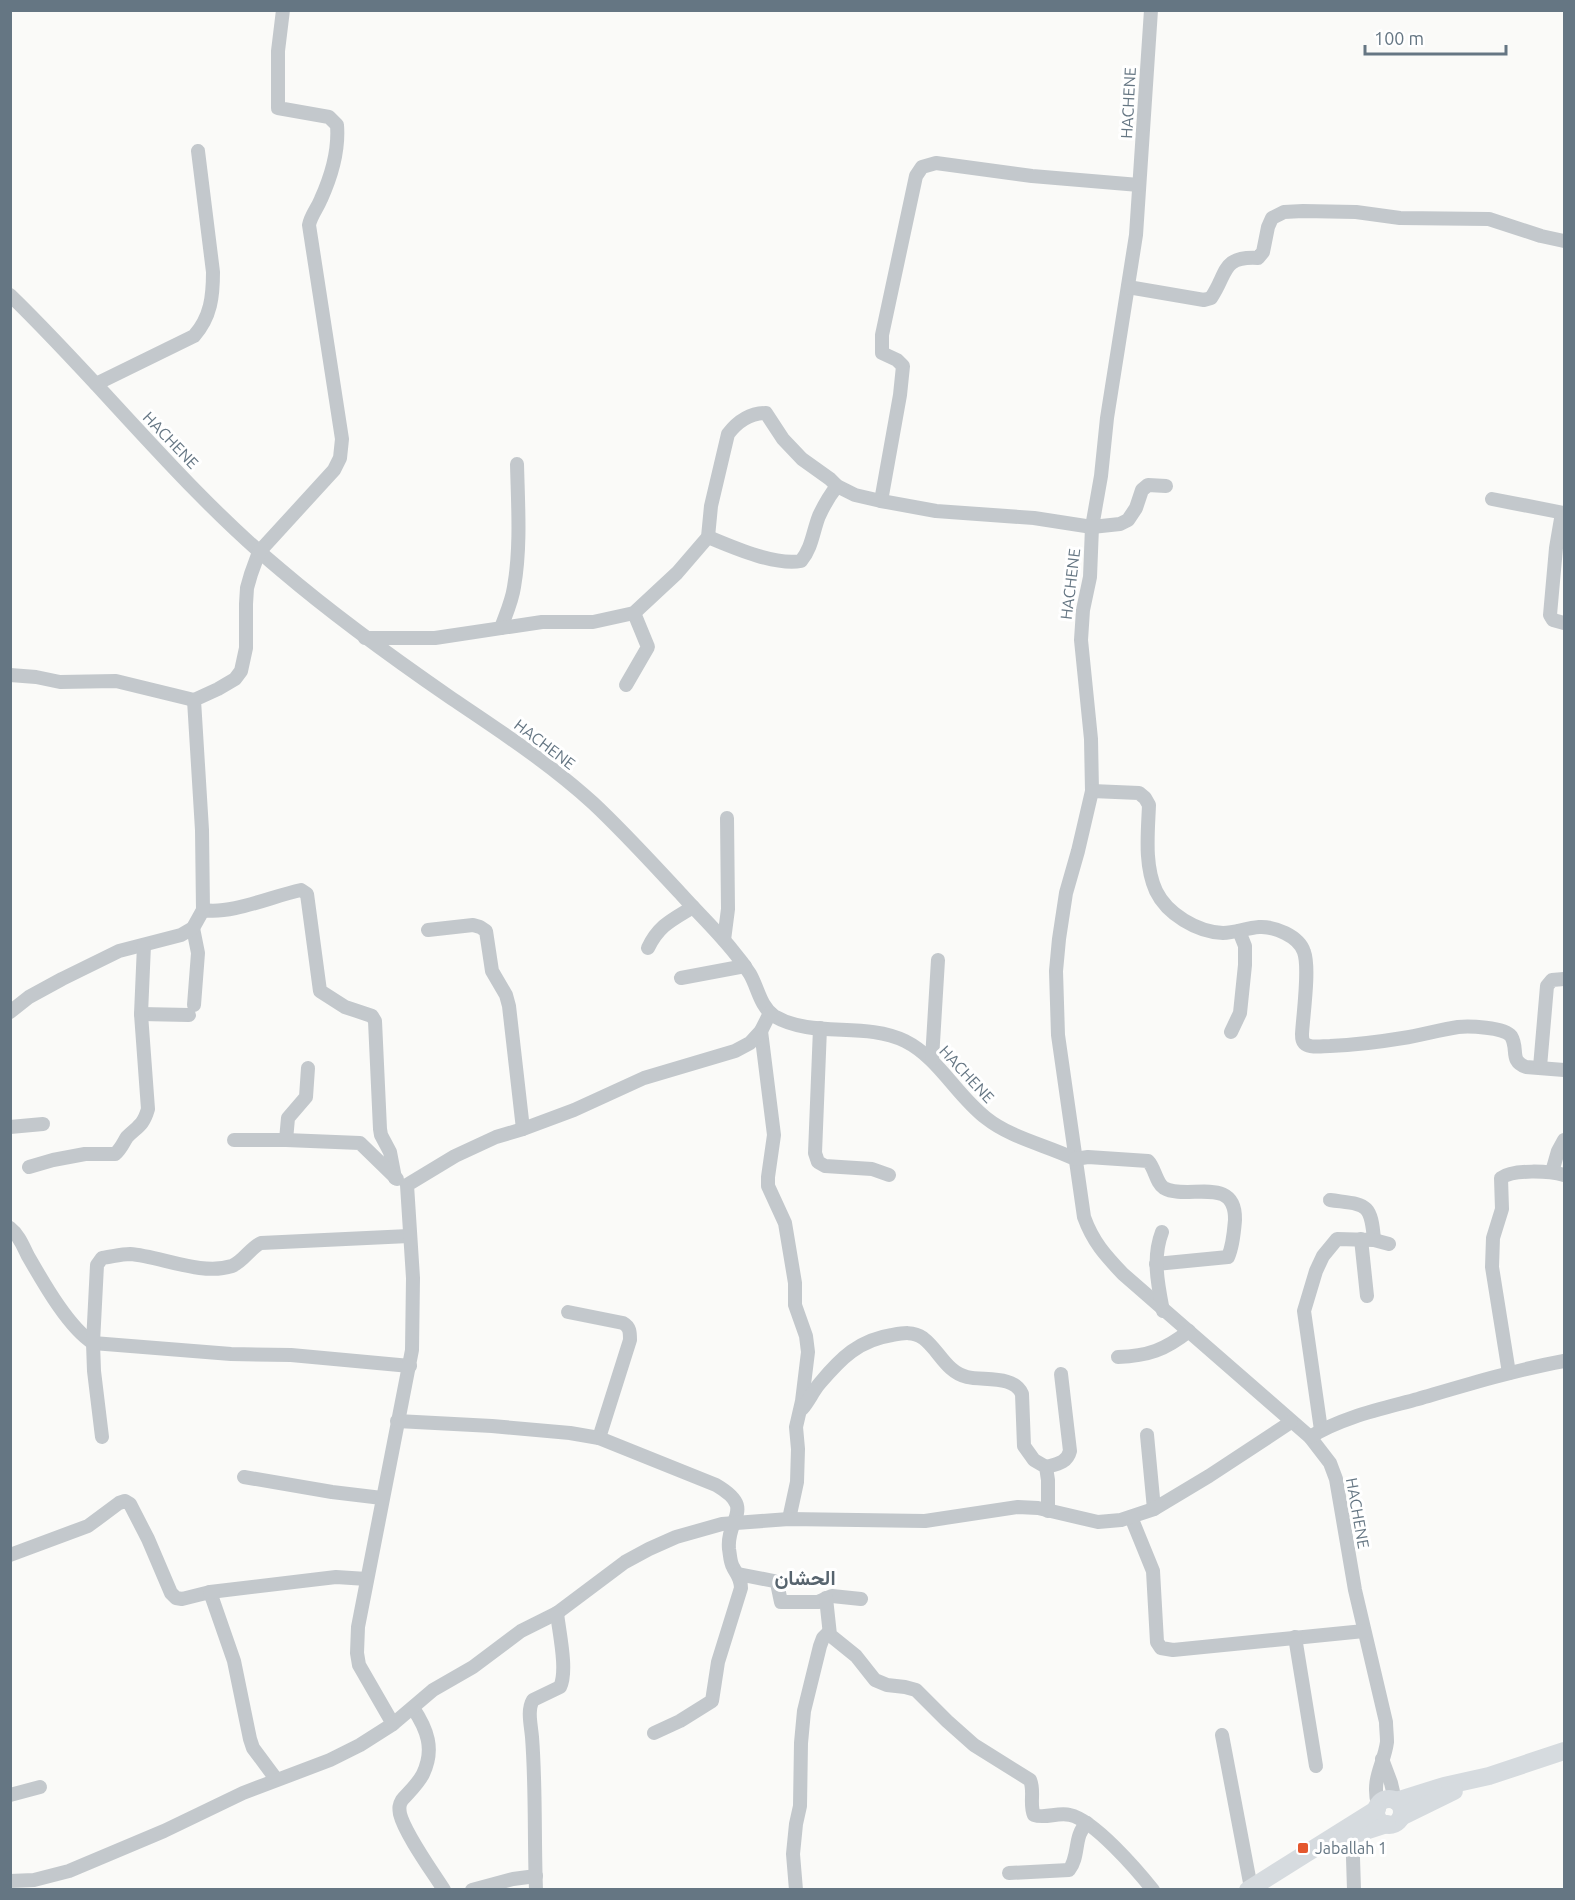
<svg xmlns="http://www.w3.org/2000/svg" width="1575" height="1900" viewBox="0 0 1575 1900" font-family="Ubuntu,Vazirmatn,sans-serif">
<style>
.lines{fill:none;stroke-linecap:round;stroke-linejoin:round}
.minor{stroke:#c3c8cc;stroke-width:14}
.major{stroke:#d6dbdf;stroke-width:18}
.poi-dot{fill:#e4572e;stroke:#fff;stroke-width:2}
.labels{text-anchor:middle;stroke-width:6;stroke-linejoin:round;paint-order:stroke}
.street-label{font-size:16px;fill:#657683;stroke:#fff}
.poi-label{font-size:16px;fill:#657683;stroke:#fff;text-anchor:start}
.quarter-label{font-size:20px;font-weight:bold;fill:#57646e;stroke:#fff}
</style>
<rect width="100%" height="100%" fill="#fafaf8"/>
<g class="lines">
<g class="minor">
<path d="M 1151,10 L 1136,235 L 1107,418 L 1101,476 L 1092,527 L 1090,577 L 1083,610 L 1081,640 L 1091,739 L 1092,791 L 1078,851 L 1066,893 L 1059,939 L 1056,971 L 1058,1035 L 1084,1217 C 1093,1242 1105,1255 1123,1274 L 1310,1437 L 1330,1463 L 1336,1479 L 1355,1590 L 1386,1722 C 1386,1728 1387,1735 1387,1742 C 1384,1765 1371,1778 1378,1805"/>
<path d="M 1128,287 L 1204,300 L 1211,298 C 1228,273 1221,256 1258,258 L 1263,252 L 1268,227 L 1272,218 L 1284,212 L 1303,211 L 1356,212 L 1400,218 L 1489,219 L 1541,236 L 1564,241"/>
<path d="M 10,295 C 103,385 183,489 282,571 C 336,617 393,658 451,698 C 500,731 549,763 593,803 C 624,832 652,863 681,894 C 698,913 717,931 733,951 C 739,958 745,966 750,974 C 758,988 760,1006 774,1016 C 813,1039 864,1021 905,1041 C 939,1058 956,1095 986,1118 C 1011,1138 1046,1145 1075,1159"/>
<path d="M 96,384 L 194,336 C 211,317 213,296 213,272 L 198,151"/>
<path d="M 1492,499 L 1564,513"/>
<path d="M 881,501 L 900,395 L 903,366 L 897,360 L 882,353 L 882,335 L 916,176 L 922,167 L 936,163 L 1032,176 L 1139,185"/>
<path d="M 1562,513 L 1556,548 L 1550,615 L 1553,620 L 1564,623"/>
<path d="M 708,537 C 732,547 775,566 801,561 C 812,548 813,531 819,516 C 824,505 830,495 837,486"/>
<path d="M 501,628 C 506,614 512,601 514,587 C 521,547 518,505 517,464"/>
<path d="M 365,638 L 435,638 L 542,622 L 593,622 L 634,613 L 677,573 L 708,537 L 711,506 L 728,434 C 738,421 750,413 766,413 L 783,439 L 802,459 L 830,479 L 837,486 L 855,495 L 881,501 L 936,511 L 1034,518 L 1092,527 L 1120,524 L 1128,520 L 1136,508 L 1142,490 L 1148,485 L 1166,486"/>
<path d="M 10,675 L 36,677 L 60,682 L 116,681 L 194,700"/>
<path d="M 626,685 L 648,647 L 634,613"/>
<path d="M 1092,791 L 1139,793 L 1145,798 L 1149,805 C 1148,832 1144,865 1156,891 C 1167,914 1197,932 1223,933 C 1235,933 1246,928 1259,927 C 1274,926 1299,936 1304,952 C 1310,968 1303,1015 1302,1034 C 1302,1038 1302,1043 1307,1045 C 1313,1048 1323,1046 1330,1046 C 1354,1045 1379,1042 1403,1038 C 1421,1035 1439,1030 1458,1027 C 1469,1026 1504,1027 1511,1036 C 1519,1049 1509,1061 1526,1067 L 1564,1070"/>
<path d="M 203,910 C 231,915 272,896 301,890 L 307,894 L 320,991 L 345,1007 L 372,1016 L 375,1021 L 380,1129 L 381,1135 L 390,1152 L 395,1178"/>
<path d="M 193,928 L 198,953 L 194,1005"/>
<path d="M 428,930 L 473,925 L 480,927 L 486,931 L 492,971 L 506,995 L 509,1006 L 523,1129"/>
<path d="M 724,940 L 728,909 L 727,818"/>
<path d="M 648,948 C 659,925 672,920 693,907"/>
<path d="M 681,978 L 745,966"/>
<path d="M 10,1012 L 29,997 L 62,979 L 119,951 L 181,935 L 193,928 L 203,910 L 202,830 L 194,700 L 218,689 L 235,679 L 241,671 L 246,648 L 246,604 L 247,588 L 251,574 L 259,552 L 334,470 L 340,458 L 342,439 L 309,225 C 311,215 317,209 321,199 C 331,177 339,150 337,125 L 329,117 L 278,108 L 278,51 L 283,10"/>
<path d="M 141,1014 L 189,1015"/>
<path d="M 820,1028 L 815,1153 L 818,1162 L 825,1166 L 872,1169 L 889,1175"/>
<path d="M 761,1031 L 774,1135 L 768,1177 L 768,1186 L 785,1223 L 795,1283 L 795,1305 L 806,1336 L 808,1352 L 802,1401 L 796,1427 L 798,1449 L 797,1482 L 789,1519"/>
<path d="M 1231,1032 L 1240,1013 L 1245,965 L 1245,946 L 1239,931"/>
<path d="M 932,1059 L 938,960"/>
<path d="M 1540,1067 L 1547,986 L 1552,980 L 1564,979"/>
<path d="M 10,1127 L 43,1124"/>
<path d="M 234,1140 L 286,1140 L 360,1143 L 397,1179"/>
<path d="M 286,1140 L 288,1118 L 306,1097 L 308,1068"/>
<path d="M 1075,1159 L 1088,1157 L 1148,1161 C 1155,1168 1156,1183 1164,1188 C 1186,1201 1236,1174 1235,1220 C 1234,1232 1233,1246 1228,1257 L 1156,1264"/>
<path d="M 29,1167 L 53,1160 L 85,1154 L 115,1154 C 121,1149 123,1143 127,1137 C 138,1126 143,1126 148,1109 L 141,1014 L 144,945"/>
<path d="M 1552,1172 L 1558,1151 L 1564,1140"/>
<path d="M 1330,1200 C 1365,1205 1371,1201 1374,1240"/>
<path d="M 10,1228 C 19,1235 23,1246 28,1256 C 43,1282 68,1327 93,1343 L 231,1354 L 291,1355 L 410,1366"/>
<path d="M 1162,1232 C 1152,1258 1158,1285 1163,1311"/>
<path d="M 1361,1239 L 1367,1296"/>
<path d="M 568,1312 L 623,1323 C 630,1327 630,1332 630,1340 L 599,1438"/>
<path d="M 1118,1357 C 1148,1356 1165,1350 1189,1331"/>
<path d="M 1509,1373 L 1492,1267 L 1493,1238 L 1502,1209 L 1501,1178 C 1513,1169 1550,1171 1564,1175"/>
<path d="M 802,1409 C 809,1401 813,1391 820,1383 C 841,1358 859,1340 892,1335 C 903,1333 913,1331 923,1338 C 939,1350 946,1372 967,1377 C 984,1381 1014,1375 1022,1394 L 1024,1446 L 1034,1460 L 1046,1467 L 1048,1480 L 1048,1511"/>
<path d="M 397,1421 L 492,1426 L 570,1433 L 599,1438 L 716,1485 C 757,1509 726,1518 729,1549 C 730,1554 730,1562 733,1567 C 737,1575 741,1578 741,1588 L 718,1662 L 712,1701 L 680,1721 L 654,1733"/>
<path d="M 1321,1430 L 1304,1311 L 1316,1271 L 1323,1256 L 1337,1239 L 1374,1240 L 1389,1244"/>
<path d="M 1147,1435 L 1154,1509"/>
<path d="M 102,1437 L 94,1371 L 93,1343 L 97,1265 L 102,1258 C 111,1257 121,1254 130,1254 C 160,1256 201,1276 232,1266 C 244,1261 250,1248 261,1243 L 409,1236"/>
<path d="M 1310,1437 C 1342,1417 1381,1409 1418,1399 C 1466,1385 1515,1370 1564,1361"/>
<path d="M 1046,1467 C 1057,1464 1067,1463 1070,1451 L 1061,1374"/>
<path d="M 244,1477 L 332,1492 L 382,1498"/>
<path d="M 1131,1517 L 1153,1571 L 1157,1642 L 1161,1648 L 1173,1650 L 1364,1631"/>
<path d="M 10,1555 L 88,1526 L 119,1503 L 125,1501 L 130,1504 L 148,1539 L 171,1593 L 176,1598 L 182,1599 L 210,1592 L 234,1661 L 250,1739 L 253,1748 L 276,1779"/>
<path d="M 738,1574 L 774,1581 L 777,1583 L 781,1602 L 818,1602 L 832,1596 L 861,1599"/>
<path d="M 210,1592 L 336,1577 L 367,1579"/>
<path d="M 826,1598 L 830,1635 L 856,1656 L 875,1680 L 887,1685 L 905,1687 L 916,1690 L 947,1721 L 974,1745 L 1030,1780 C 1035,1791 1029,1804 1034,1815 C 1045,1819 1058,1812 1070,1815 C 1094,1820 1137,1870 1153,1890"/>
<path d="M 1295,1637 L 1316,1766"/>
<path d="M 413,1708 C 427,1729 435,1749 423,1774 C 418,1784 409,1792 402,1800 C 399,1805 399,1808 400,1814 C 405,1834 432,1871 444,1890"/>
<path d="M 393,1724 L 359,1665 L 357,1653 L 358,1627 L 412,1350 L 413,1278 L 407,1185 L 455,1156 L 496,1137 L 523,1129 L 574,1110 L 644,1078 L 735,1051 L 750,1043 L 761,1031 L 770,1013"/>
<path d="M 1222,1735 L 1251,1888"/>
<path d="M 1382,1759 L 1391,1783 L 1395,1800"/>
<path d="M 10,1795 L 40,1787"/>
<path d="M 1352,1826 L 1354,1890"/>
<path d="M 1009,1873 L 1069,1870 C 1080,1856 1073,1836 1087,1823"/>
<path d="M 10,1881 L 34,1880 L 69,1871 L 164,1831 L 243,1793 L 330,1760 L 360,1745 L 393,1724 L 433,1690 L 473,1667 L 521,1631 L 557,1613 L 625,1562 L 649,1549 L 676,1537 L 722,1524 L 789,1519 L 925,1521 L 1018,1507 L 1038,1508 L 1098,1522 L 1121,1520 L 1154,1509 L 1209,1476 L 1291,1422"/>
<path d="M 472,1890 L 513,1879 L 536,1876"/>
<path d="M 536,1890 C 534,1838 536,1788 532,1737 C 531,1725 527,1710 533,1700 L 560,1687 C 568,1671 559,1632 557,1613"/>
<path d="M 796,1890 L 793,1854 L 796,1824 L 800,1806 L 801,1743 L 804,1711 L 820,1646 L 823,1638 L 829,1632"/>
</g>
<g class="major">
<circle cx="1389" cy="1812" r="13"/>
<path d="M 1396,1801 L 1444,1786 L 1489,1776 L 1564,1751"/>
<path d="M 1401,1817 L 1454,1791"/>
<path d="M 1339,1837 L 1353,1835 L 1387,1824"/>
<path d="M 1248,1890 L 1377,1809"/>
</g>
</g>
<rect class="poi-dot" x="1297" y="1842" width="12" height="12" rx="3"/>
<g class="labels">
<g class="street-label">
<text transform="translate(1128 103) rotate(-87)" y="6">HACHENE</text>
<text transform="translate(171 440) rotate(46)" y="6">HACHENE</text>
<text transform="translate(1070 584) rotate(-83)" y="6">HACHENE</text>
<text transform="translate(545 744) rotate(37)" y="6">HACHENE</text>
<text transform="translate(967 1074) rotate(47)" y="6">HACHENE</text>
<text transform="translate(1358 1513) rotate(80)" y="6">HACHENE</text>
</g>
<g class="poi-label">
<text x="1315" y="1854">Jaballah 1</text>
</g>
<g class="quarter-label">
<text x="805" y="1585">الحشان</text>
</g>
</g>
<rect width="1575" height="1900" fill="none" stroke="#657683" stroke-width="24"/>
<path d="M1365 45v9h141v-9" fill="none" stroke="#657683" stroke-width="3"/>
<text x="1374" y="45" font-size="18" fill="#657683" stroke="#ffffff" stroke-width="4.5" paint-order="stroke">100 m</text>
</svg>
